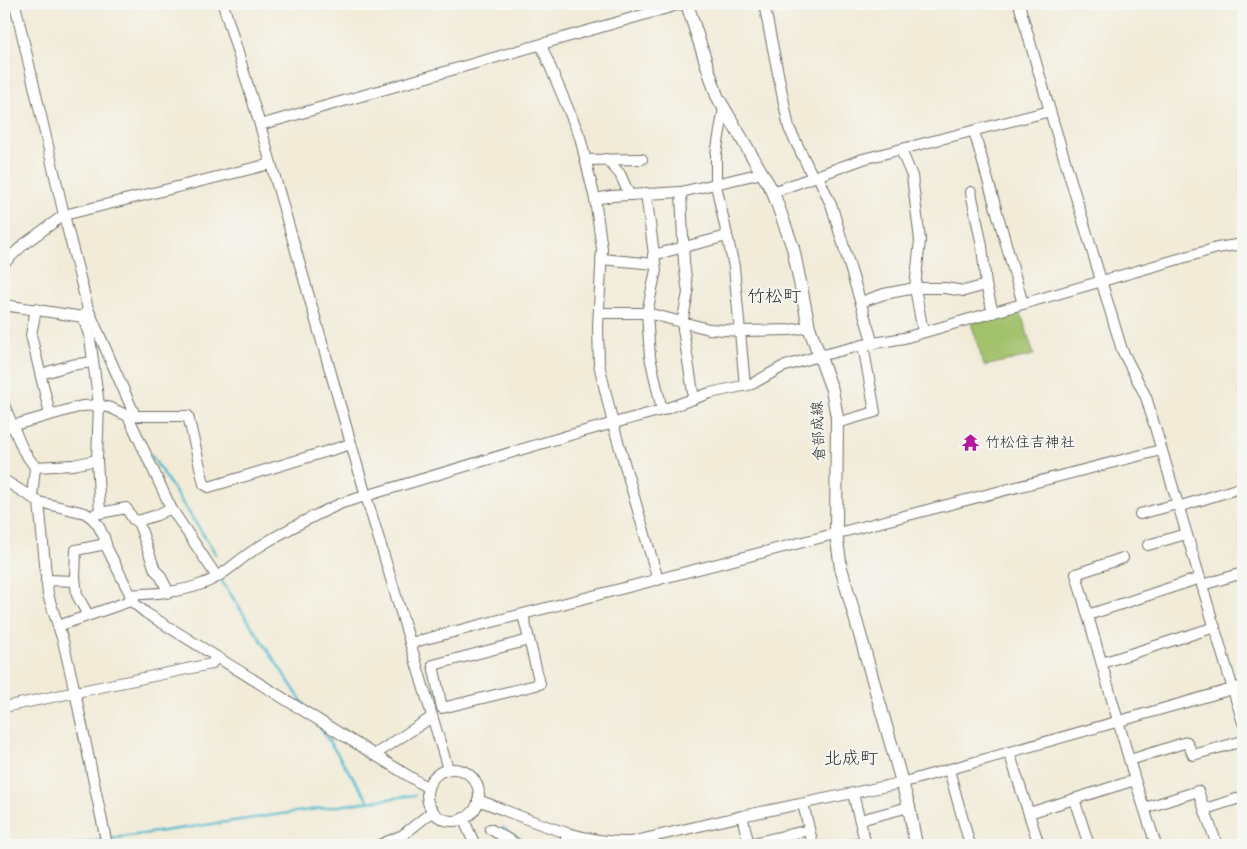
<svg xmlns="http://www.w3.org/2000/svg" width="1247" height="849" viewBox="0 0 1247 849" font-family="Mali,'Klee One',sans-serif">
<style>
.green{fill:#a1c16a;stroke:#66764a}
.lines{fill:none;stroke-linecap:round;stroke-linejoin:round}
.stream{stroke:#50b9cd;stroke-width:2.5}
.minor-casing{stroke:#706e68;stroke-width:12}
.major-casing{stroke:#706e68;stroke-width:14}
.minor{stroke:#fff;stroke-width:10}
.major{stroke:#fff;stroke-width:12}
.labels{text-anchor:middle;stroke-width:4;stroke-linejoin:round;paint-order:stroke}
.street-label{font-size:15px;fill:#2b2b2b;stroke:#f6f6f2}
.poi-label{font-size:15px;fill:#2b2b2b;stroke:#f6f6f2;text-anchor:start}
.quarter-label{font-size:18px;fill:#2b2b2b;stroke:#f6f6f2}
</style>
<rect width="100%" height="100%" fill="#f6f6f2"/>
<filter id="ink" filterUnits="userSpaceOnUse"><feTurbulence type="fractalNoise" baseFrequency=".02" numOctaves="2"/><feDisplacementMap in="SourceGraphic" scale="10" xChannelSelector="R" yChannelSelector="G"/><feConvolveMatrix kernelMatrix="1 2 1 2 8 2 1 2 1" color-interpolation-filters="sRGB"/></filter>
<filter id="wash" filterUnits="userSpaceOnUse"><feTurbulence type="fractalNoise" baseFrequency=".0096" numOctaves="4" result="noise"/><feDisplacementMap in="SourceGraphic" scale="20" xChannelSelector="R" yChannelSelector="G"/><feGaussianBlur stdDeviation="1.12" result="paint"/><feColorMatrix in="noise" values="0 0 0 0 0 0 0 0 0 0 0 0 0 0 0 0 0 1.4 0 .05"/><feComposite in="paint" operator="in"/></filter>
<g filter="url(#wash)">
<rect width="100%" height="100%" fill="#f1ebd8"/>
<path class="green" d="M 1020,310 L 1034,355 L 984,366 L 971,323 Z"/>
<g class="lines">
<g class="stream">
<path d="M 4,310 L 16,312"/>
<path d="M 151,455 L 216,554"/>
<path d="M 221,580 L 305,706"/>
<path d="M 319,726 L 369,802"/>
<path d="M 503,828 L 530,845"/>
<path d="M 108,839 L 415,795"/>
<path d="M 70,845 L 103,840"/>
</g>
</g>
</g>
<g filter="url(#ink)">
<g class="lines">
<defs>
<g id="minor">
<path d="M 15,4 L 64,215 L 88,309 L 133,411 L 128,416"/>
<path d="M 223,4 L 260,125 L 366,496 L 448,769"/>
<path d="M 764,4 L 789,128 L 813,177"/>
<path d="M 1019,4 L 1050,111 L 1122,350 L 1146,397 L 1243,723"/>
<path d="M 541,45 L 580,137 L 595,199 L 602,249 L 598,327 L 599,364 L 613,424 L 658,580"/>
<path d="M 724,108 L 716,154 L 716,185 L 734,267 L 745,386"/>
<path d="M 260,125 L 681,4"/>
<path d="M 974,131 L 1023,304"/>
<path d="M 901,150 L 912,176 L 920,240 L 915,288 L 923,332"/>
<path d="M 606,159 L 620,174 L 629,194"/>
<path d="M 585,160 L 642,159"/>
<path d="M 818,176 L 832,207 L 873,344"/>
<path d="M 681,192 L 684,263 L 688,293 L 682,323 L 694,399"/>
<path d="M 773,192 L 863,159 L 1050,111"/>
<path d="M 971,192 L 982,246 L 986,285 L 993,313"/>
<path d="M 646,193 L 656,270 L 647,313 L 650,357 L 662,410"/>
<path d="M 595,199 L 612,196 L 681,192 L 762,173"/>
<path d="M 653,255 L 727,236"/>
<path d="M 601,259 L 655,264"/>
<path d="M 4,263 L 24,244 L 64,215 L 270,164"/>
<path d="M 861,302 L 884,294 L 915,288 L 945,288 L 964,291 L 986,285"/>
<path d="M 4,305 L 83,317"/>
<path d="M 36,309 L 31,335 L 50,414"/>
<path d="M 88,309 L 83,317 L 90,338 L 99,405 L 97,460 L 100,513"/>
<path d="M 599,313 L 647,313 L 709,329 L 740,331 L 790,330 L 809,327"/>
<path d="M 41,374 L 71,365 L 92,362"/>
<path d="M 4,405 L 23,450 L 35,467 L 73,465 L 97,460"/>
<path d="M 128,416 L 171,508 L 217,577"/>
<path d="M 837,423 L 875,412 L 863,345"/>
<path d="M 4,428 L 82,406 L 99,405 L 111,408 L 128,416 L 188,416 L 204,484 L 209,487 L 351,444"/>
<path d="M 1243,473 L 1243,475"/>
<path d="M 4,480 L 39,502 L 85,513 L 92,518 L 98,525 L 104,537 L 107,548 L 135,604 L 146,613 L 428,788"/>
<path d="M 32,497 L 35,467"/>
<path d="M 39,502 L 48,595 L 63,641 L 75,692 L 107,845"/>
<path d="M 1178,507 L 1243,487"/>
<path d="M 95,514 L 126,508 L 133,519 L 138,521 L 155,570 L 160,575 L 169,593"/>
<path d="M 1140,514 L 1177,504"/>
<path d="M 138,521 L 157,515 L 171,508"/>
<path d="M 1148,545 L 1186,534"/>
<path d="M 1123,558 L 1076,574 L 1135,780 L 1156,845"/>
<path d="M 46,580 L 75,581"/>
<path d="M 1202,585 L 1243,573"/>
<path d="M 130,595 C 155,593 178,593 202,584 C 223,577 239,559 257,548 C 284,531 313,516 342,503 L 570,435 L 662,410 L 710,393 L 752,384 L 782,367 L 819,356 L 863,345 L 904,338 L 1217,248 L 1243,244"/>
<path d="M 88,615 L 77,595 L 75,577 L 76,550 L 106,544"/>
<path d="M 523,615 L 540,684 L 442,708 L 433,665 L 529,640"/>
<path d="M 1088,615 L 1200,578"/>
<path d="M 58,626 L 133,600"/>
<path d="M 410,643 L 1161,450"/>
<path d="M 1102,663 L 1215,627"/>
<path d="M 4,707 L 211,664 L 217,658"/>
<path d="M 1009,752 L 1039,845"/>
<path d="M 374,755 L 432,717"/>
<path d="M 1130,760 L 1187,742 L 1193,755 L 1243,741"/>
<circle cx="453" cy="795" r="26"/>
<path d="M 949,770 L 970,845"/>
<path d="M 853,794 L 866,845"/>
<path d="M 1074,799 L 1089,845"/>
<path d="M 478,800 C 527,818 578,844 631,842 L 742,816 L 901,783 L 1243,686"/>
<path d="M 803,804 L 813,845"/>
<path d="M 1145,808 L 1198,791 L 1217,845"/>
<path d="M 1205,809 L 1243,797"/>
<path d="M 1029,813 L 1135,780"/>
<path d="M 742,816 L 749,845"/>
<path d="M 463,818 L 475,845"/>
<path d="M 860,820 L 909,807"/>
<path d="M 490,829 L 518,845"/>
<path d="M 749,844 L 809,830"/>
<path d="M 379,845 L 403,835 L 433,811"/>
<path d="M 565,845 L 567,833"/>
<path d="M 849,845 L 865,842"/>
</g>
<path id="major" d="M 687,4 L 717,96 L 773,192 L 793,248 L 809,327 L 832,390 L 837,417 L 836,534 L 841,568 L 909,807 L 916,845"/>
</defs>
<use href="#minor" class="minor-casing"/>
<use href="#major" class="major-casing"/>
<use href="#minor" class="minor"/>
<use href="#major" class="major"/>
</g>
</g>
<defs>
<symbol id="temple-bare" viewBox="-9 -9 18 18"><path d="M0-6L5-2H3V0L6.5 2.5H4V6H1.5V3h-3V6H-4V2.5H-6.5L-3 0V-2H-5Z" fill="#b5179e" stroke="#f6f6f2" stroke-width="2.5" paint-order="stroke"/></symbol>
</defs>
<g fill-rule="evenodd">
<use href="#temple-bare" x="958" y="430" width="25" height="25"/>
</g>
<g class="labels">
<g class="street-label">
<text transform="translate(818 431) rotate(-93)" y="5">倉部成線</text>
</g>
<g class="poi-label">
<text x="985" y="447">竹松住吉神社</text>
</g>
<g class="quarter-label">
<text x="774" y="302">竹松町</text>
<text x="851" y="764">北成町</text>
</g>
</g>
<rect width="1247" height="849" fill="none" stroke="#f6f6f2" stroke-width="20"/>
</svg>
